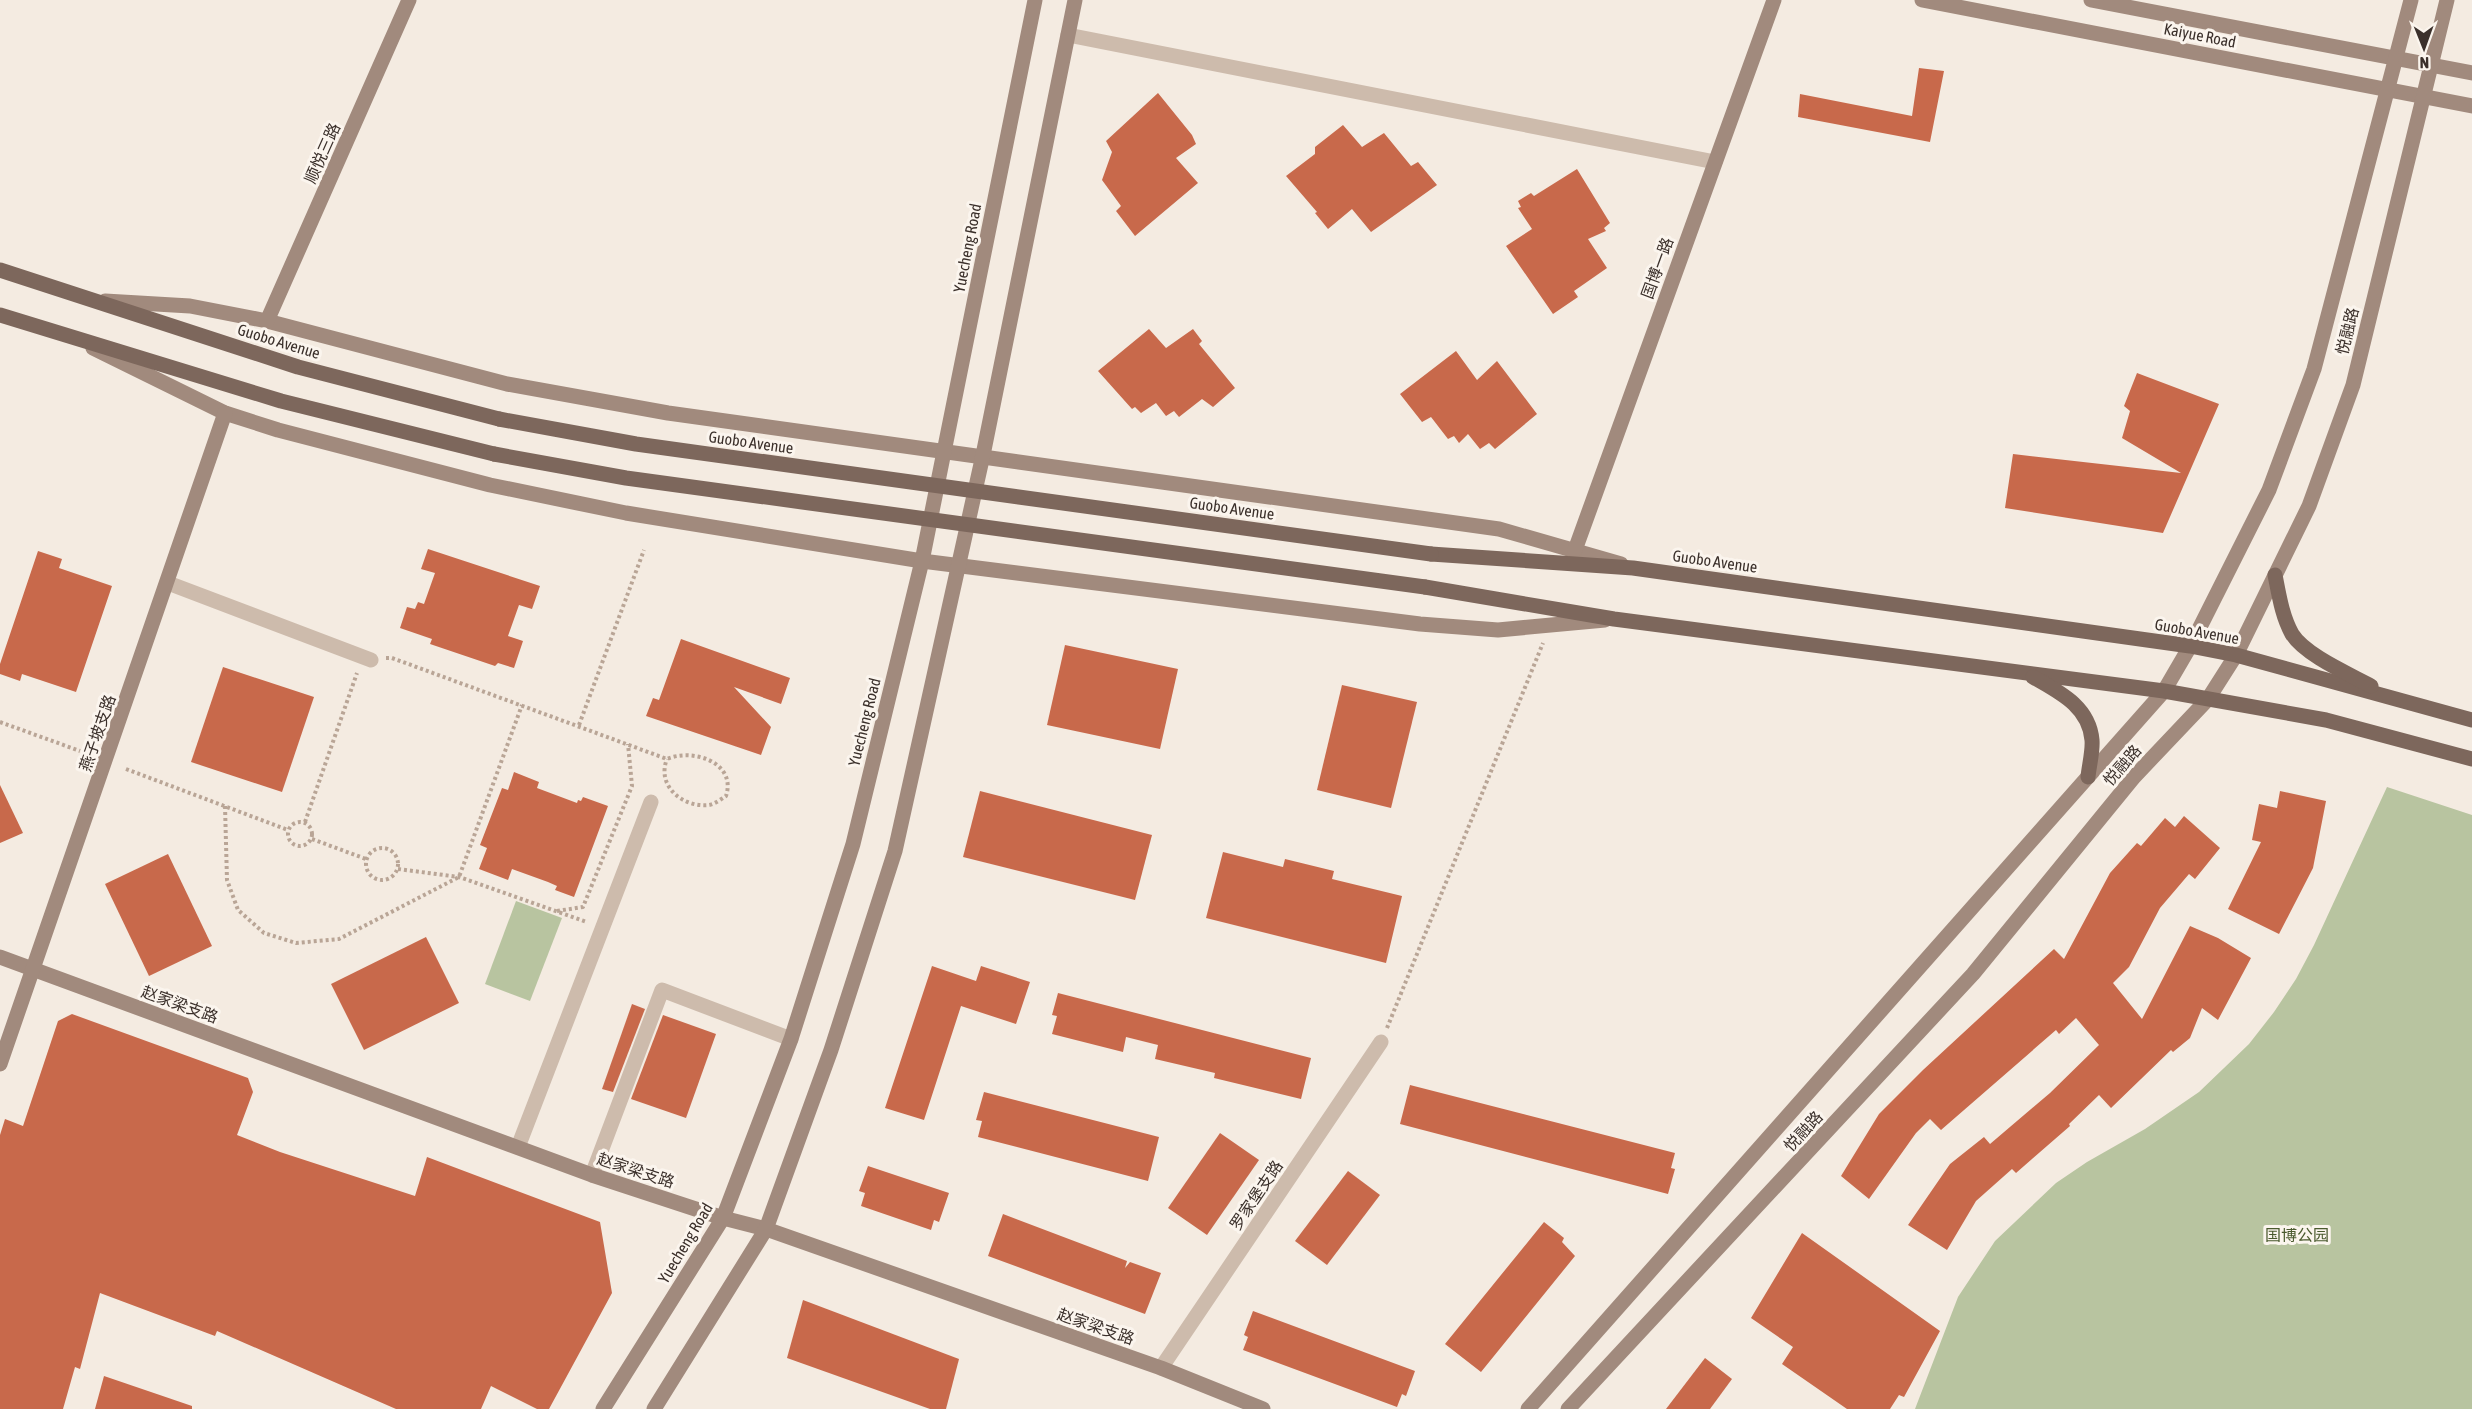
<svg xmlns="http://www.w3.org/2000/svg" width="2472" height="1409" viewBox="0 0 2472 1409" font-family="'Asap Condensed','Noto Sans SC',sans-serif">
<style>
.green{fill:#b8c4a0}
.building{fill:#c8694b}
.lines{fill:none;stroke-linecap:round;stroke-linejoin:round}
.path{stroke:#b9a596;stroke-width:4;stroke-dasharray:3 3;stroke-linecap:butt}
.street{stroke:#cdbbac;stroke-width:15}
.secondary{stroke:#a18a7d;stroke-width:15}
.primary{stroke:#7d675c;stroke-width:15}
.primary-bridge{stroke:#7d675c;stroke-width:15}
.labels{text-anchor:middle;stroke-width:6;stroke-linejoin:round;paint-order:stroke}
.street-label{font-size:16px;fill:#3b302b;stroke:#fbf5ee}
.park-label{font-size:16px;fill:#4a5a2e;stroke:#fbf5ee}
</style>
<rect width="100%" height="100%" fill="#f4ebe1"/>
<g class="green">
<path d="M 2387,787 L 2472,815 L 2472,1409 L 1915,1409 L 1958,1297 L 1995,1241 L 2056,1183 L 2087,1162 L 2145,1129 L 2199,1092 L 2249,1044 L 2274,1012 L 2296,979 L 2314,945 Z"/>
<path d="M 516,901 L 562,918 L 530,1001 L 485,984 Z"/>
</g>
<g class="building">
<path d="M 1919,68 L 1944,71 L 1930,142 L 1798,117 L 1800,94 L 1912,116 Z"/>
<path d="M 1158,93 L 1192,135 L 1196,144 L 1176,158 L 1198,183 L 1135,236 L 1116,211 L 1121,206 L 1102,180 L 1112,152 L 1106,141 Z"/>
<path d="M 1343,125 L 1362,147 L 1384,133 L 1411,166 L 1418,162 L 1437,185 L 1371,232 L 1352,209 L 1328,229 L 1315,213 L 1317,212 L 1286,176 L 1315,154 L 1315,147 Z"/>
<path d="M 1577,169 L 1610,223 L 1604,228 L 1606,231 L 1588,239 L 1607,268 L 1574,291 L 1578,297 L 1553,314 L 1506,246 L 1532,229 L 1518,208 L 1521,207 L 1518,201 L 1531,193 L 1534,196 Z"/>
<path d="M 1149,329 L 1166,348 L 1193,329 L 1202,341 L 1199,344 L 1235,388 L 1213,407 L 1202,399 L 1179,417 L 1174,411 L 1166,416 L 1156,403 L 1141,413 L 1135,407 L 1132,409 L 1098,371 Z"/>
<path d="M 1456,351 L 1477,380 L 1497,361 L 1537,414 L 1495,449 L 1489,443 L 1480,449 L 1468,434 L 1459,443 L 1454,436 L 1448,439 L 1431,417 L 1422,422 L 1400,394 Z"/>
<path d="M 2137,373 L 2219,404 L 2163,533 L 2005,508 L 2013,454 L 2181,473 L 2122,438 L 2130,411 L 2124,406 Z"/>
<path d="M 428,549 L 540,586 L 532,609 L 519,605 L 508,636 L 523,641 L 514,668 L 498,663 L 495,666 L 430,644 L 432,639 L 400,628 L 407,607 L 415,609 L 418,602 L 424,604 L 435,573 L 421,569 Z"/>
<path d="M 38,551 L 62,559 L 59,568 L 112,586 L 76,692 L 22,674 L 20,681 L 0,674 L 0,664 Z"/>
<path d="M 681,639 L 790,678 L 781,704 L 734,687 L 771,727 L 761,755 L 646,716 L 653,698 L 659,700 Z"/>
<path d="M 1065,645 L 1178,669 L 1160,749 L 1047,725 Z"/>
<path d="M 223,667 L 314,697 L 282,792 L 191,762 Z"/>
<path d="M 1342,685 L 1417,702 L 1391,808 L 1317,790 Z"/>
<path d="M 514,772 L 539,782 L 537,788 L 577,803 L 578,800 L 581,801 L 583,797 L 608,806 L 574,897 L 555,890 L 557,886 L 548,882 L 512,869 L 508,880 L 479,869 L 487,848 L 480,845 L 502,788 L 508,790 Z"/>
<path d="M 0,785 L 23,833 L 0,843 Z"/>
<path d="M 980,791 L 1152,835 L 1135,900 L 963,857 Z"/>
<path d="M 2280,791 L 2326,801 L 2313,868 L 2279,934 L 2228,909 L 2261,842 L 2252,840 L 2259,804 L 2277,808 Z"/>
<path d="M 2184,816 L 2220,848 L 2195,879 L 2189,874 L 2160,908 L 2129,967 L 2113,983 L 2142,1019 L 2190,926 L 2218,938 L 2251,958 L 2218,1020 L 2202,1008 L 2190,1038 L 2173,1052 L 2171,1050 L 2111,1108 L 2099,1095 L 2069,1124 L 2070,1126 L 2016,1173 L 2012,1169 L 1976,1201 L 1947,1250 L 1908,1225 L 1950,1164 L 1984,1137 L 1990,1144 L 2050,1093 L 2099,1045 L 2076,1018 L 2059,1034 L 2056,1030 L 1941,1130 L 1930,1119 L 1916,1133 L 1869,1199 L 1841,1176 L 1879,1114 L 1923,1070 L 2054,949 L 2064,959 L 2110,873 L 2137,843 L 2141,846 L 2165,818 L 2175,827 Z"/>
<path d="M 1223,852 L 1283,867 L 1285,859 L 1334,871 L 1332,879 L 1402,896 L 1386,963 L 1206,918 Z"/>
<path d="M 168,854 L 212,946 L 149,976 L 105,884 Z"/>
<path d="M 426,937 L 459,1003 L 364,1050 L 331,984 Z"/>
<path d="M 932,966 L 976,981 L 981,966 L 1030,982 L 1016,1024 L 961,1006 L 924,1120 L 885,1108 Z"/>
<path d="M 1058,993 L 1311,1058 L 1301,1099 L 1214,1078 L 1215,1073 L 1155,1059 L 1158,1045 L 1126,1037 L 1123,1052 L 1052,1034 L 1057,1016 L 1052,1015 Z"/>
<path d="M 632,1004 L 645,1009 L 613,1092 L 602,1089 Z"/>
<path d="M 72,1014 L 248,1078 L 253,1092 L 237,1135 L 280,1152 L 415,1196 L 427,1157 L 600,1222 L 612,1293 L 549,1409 L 537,1409 L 491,1386 L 481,1409 L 396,1409 L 217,1331 L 215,1336 L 100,1293 L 80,1369 L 75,1367 L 63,1409 L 0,1409 L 0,1135 L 5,1119 L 23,1126 L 58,1021 Z"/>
<path d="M 663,1015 L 716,1034 L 686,1118 L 631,1099 Z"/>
<path d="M 1410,1085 L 1675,1153 L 1671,1168 L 1675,1169 L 1668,1194 L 1400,1124 Z"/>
<path d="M 984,1092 L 1159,1137 L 1148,1181 L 978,1137 L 982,1121 L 976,1120 Z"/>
<path d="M 1220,1133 L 1259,1160 L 1207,1235 L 1168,1208 Z"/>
<path d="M 868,1166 L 949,1193 L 939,1222 L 934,1220 L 931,1230 L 861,1206 L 865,1193 L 859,1191 Z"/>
<path d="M 1348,1171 L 1380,1195 L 1327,1265 L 1295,1241 Z"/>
<path d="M 1003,1214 L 1127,1261 L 1125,1268 L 1130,1262 L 1161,1273 L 1145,1314 L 988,1256 Z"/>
<path d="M 1544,1222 L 1564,1238 L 1562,1242 L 1575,1256 L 1481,1372 L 1445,1344 Z"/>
<path d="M 1802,1233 L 1940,1331 L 1904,1397 L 1899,1395 L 1890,1409 L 1847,1409 L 1782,1364 L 1793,1347 L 1751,1318 Z"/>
<path d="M 803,1300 L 959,1359 L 946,1409 L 930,1409 L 787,1358 Z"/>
<path d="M 1253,1311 L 1415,1371 L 1406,1396 L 1402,1394 L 1397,1407 L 1243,1350 L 1248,1337 L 1244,1335 Z"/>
<path d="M 1705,1358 L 1732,1379 L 1710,1409 L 1666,1409 Z"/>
<path d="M 104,1376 L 192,1406 L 192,1409 L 95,1409 Z"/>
</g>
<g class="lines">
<g class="path">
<path d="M 386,658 L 392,658 L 667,759 C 692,748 737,762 726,796 C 721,799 715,804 709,805 C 683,808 656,786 667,759"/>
<path d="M 0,722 L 80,751"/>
<path d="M 579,725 L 644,550"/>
<path d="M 126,769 L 288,830"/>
<path d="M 225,806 L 227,880 L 238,910 L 264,933 L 296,943 L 339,939 L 459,877 L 522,705"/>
<circle cx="300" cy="834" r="12"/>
<path d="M 305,822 L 357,673"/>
<path d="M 312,839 L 366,859"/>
<circle cx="382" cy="864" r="16"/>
<path d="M 398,869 L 459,877 L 587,922"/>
<path d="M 557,911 L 583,907 L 632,786 L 628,744"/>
<path d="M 1387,1028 L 1543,643"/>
</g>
<g class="street">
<path d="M 1068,35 L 1715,162"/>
<path d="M 168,583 L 371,660"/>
<path d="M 518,1147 L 651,802"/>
<path d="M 592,1175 L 662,990 L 791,1039"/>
<path d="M 1161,1368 L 1381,1042"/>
</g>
<g class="secondary">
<path d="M 1922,0 L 2472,106"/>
<path d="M 2091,0 L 2472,73"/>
<path d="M 105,301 L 190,306 L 267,321 L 507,384 L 668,413 L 1499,529 L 1621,564"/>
<path d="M 267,321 L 409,0"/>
<path d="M 93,348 L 225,413 L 278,430 L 490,485 L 626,513 L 922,561 L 1420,624 L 1498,630 L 1605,620"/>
<path d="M 1575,550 L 1774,0"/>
<path d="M 0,957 L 592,1175 L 723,1218 L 766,1229 L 1161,1368 L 1263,1409"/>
<path d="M 0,1064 L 225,413"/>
<path d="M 603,1409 L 723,1218 L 791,1039 L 853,844 L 922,561 L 1035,0"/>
<path d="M 654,1409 L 766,1229 L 831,1050 L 895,851 L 983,455 L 1075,0"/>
<path d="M 1528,1409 L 2164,691 L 2192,643 L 2269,490 L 2314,369 L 2411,0"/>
<path d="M 1568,1409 L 1973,974 L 2134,777 L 2208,699 L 2236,655 L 2309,506 L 2353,385 L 2447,0"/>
</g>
<g class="primary">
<path d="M 0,270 L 298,367 L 499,419"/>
<path d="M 0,315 L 281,401 L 494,454"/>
<path d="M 1431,554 L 1633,568 L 2190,646 L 2236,655 L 2472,720"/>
<path d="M 2275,575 C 2279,595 2282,616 2292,634 C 2305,655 2349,674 2371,686"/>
<path d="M 1425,587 L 1614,619 L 2164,691 L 2326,720 L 2472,759"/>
<path d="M 2033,677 C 2059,692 2089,706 2092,740 C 2093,751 2089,766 2088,777"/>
</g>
<g class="primary-bridge">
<path d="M 499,419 L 636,444 L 1431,554"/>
<path d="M 494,454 L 626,478 L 1425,587"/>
</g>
</g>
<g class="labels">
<g class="street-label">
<text transform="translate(2200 35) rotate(11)" y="6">Kaiyue Road</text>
<text transform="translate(322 153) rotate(-66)" y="6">顺悦三路</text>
<text transform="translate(967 248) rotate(-79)" y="6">Yuecheng Road</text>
<text transform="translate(1657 268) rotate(-70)" y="6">国博一路</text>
<text transform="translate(2347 331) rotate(-76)" y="6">悦融路</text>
<text transform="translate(279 341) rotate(17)" y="6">Guobo Avenue</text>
<text transform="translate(751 442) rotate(8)" y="6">Guobo Avenue</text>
<text transform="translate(1232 508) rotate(8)" y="6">Guobo Avenue</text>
<text transform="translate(1715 561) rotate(8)" y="6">Guobo Avenue</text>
<text transform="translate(2197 631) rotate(10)" y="6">Guobo Avenue</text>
<text transform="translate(864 722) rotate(-76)" y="6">Yuecheng Road</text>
<text transform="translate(97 733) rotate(-71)" y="6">燕子坡支路</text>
<text transform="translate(2122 765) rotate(-49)" y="6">悦融路</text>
<text transform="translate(180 1004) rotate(20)" y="6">赵家梁支路</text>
<text transform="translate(1803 1131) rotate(-47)" y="6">悦融路</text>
<text transform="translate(636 1170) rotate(18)" y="6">赵家梁支路</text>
<text transform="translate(1256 1195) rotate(-56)" y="6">罗家堡支路</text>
<text transform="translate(685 1243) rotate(-59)" y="6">Yuecheng Road</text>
<text transform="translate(1096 1326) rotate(19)" y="6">赵家梁支路</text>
</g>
<g class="park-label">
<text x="2297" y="1241">国博公园</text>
</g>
</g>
<g transform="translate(2424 48) rotate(179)" stroke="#fbf5ee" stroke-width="4.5" paint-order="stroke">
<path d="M0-4.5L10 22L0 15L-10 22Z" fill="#3b302b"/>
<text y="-9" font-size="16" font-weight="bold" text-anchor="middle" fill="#3b302b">N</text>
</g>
</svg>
